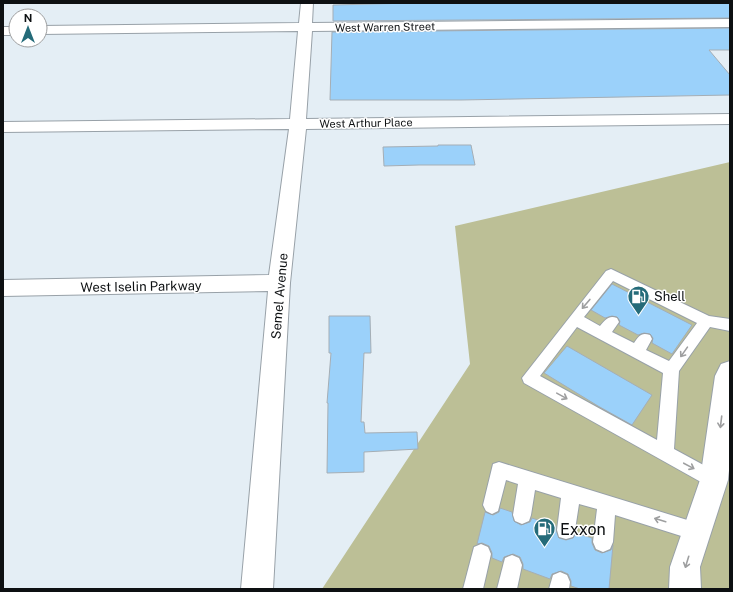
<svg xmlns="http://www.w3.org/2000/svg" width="733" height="592" viewBox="0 0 733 592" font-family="'Public Sans',sans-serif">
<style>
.green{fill:#bcbf96}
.building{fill:#9bd1fa;stroke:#a5aeb5}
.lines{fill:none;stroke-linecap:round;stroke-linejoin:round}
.service-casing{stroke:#98a1a8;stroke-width:2}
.minor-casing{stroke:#98a1a8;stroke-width:2}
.motorway-casing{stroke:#98a1a8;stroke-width:2}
.service{fill:#fff;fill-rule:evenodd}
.minor{fill:#fff;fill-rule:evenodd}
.motorway{fill:#fff;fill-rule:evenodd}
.oneway{stroke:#9e9fa0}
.labels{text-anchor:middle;stroke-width:3;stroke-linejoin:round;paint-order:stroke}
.far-street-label{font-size:11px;fill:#0d1012;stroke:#fff}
.street-label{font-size:13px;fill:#0d1012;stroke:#fff}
.poi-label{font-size:13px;fill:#0d1012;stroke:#fff;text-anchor:start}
.near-poi-label{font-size:16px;fill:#0d1012;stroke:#fff;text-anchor:start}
</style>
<rect width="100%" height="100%" fill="#e4eef5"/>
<path class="green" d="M 730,162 L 730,589 L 322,589 L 470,364 L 455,226 Z"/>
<g class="building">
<path d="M 412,3 L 730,3 L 730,18 L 333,21 L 333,5 Z"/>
<path d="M 730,28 L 730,50 L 709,50 L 730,75 L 730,95 L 461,100 L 330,100 L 332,32 Z"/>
<path d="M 438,145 L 471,145 L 475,165 L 419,165 L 384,166 L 383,147 L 438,146 Z"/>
<path d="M 612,284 L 692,325 L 672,354 L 652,343 L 653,338 L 650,334 L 644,333 L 638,335 L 619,325 L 620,321 L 617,317 L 612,316 L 605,318 L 591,310 Z"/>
<path d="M 329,316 L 370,316 L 371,353 L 364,353 L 361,422 L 364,422 L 365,433 L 417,432 L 418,449 L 364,452 L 364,472 L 327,473 L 328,403 L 327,403 L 331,353 L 329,353 Z"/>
<path d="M 567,346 L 652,395 L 632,425 L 598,406 L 544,373 Z"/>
<path d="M 500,508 L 512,512 L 514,521 L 521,525 L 530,522 L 532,518 L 556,526 L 556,530 L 559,538 L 566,540 L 573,538 L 576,533 L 592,538 L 592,543 L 595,550 L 602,553 L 611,550 L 613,545 L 609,589 L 580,589 L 571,586 L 571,581 L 568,574 L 561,571 L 552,574 L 550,579 L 523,569 L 523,564 L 520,557 L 513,554 L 504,557 L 502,562 L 492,558 L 492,553 L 489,546 L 482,543 L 477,544 L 485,512 L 493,515 L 499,512 Z"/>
</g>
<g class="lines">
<defs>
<g id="service">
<path d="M 611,269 L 709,316 L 730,319 L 730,331 L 710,327 L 679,371 L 674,449 L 720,474 L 723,480 L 720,486 L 714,488 L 708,486 L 524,383 L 522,378 L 606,271 ZM 613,281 L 697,323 L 669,361 L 646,350 L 652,339 L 650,335 C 641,332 639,336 634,343 L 612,332 L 619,322 L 617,318 C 609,315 606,319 600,326 L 584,317 ZM 577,327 L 663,373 L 657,440 L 540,376 Z"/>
<path d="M 499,462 L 697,523 L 704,525 L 706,532 L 704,539 L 697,541 L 615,515 L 613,542 L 610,549 L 603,552 L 596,549 L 593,542 L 597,509 L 579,504 L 575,530 L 573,537 L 566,539 L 559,537 L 557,530 L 561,498 L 535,490 L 531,515 L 529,521 L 522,524 L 515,521 L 513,515 L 518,484 L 506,480 L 498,511 L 492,514 L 486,511 L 483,505 L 493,464 Z"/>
<path d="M 481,544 L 488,547 L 491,554 L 483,589 L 463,589 L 474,547 Z"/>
<path d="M 512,555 L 519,558 L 522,565 L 517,589 L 497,589 L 505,558 Z"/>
<path d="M 560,572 L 567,575 L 570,582 L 569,589 L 549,589 L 553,575 Z"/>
</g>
<g id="minor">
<path d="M 301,3 L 313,3 L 312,23 L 730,19 L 730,27 L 312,31 L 306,119 L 730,114 L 730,124 L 306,129 L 290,283 L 273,589 L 241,589 L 268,291 L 3,296 L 3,280 L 269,275 L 289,129 L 3,132 L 3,122 L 290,119 L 298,31 L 40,34 L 40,26 L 299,23 Z"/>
<rect x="3" y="27" width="13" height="8"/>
</g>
<path id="motorway" d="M 730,361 L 730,461 L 728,480 L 700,567 L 701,589 L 669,589 L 670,567 L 700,480 L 715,376 L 721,364 Z"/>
</defs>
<use href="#service" class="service-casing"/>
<use href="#minor" class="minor-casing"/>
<use href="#motorway" class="motorway-casing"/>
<use href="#service" class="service"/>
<use href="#minor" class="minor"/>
<use href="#motorway" class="motorway"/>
</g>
<defs><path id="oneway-shaft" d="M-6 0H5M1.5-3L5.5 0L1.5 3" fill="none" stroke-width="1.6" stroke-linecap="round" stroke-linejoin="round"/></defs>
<g class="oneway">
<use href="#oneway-shaft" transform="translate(586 304) rotate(130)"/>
<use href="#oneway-shaft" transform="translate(684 352) rotate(125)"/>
<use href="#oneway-shaft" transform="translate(562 396) rotate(29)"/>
<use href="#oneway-shaft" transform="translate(721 422) rotate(97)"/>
<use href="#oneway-shaft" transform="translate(689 466) rotate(28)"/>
<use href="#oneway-shaft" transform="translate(660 520) rotate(-163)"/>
<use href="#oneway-shaft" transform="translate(687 562) rotate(107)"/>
</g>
<defs>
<symbol id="fuel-pin" viewBox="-11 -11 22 30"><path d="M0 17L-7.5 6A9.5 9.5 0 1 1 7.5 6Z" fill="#246b79" stroke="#fff"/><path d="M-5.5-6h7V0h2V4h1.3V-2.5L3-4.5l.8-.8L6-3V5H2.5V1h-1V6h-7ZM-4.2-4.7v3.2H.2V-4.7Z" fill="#fff"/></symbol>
</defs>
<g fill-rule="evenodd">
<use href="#fuel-pin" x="626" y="284" width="25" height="34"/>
<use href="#fuel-pin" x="532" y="516" width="25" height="34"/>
</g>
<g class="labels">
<g class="far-street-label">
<text transform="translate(385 27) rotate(-1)" y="4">West Warren Street</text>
<text transform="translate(366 123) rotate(-1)" y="4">West Arthur Place</text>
</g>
<g class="street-label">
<text transform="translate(141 286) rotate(-1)" y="5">West Iselin Parkway</text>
<text transform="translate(279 296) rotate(-85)" y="5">Semel Avenue</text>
</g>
<g class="poi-label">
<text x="654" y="301">Shell</text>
</g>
<g class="near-poi-label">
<text x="560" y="535">Exxon</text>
</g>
</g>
<rect width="733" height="592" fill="none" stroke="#0d1012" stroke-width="8"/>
<g transform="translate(28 28)"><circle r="19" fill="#ffffff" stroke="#9e9fa0"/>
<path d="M0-3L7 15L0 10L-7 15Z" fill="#246b79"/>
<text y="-6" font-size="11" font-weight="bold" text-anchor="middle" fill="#0d1012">N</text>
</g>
</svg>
